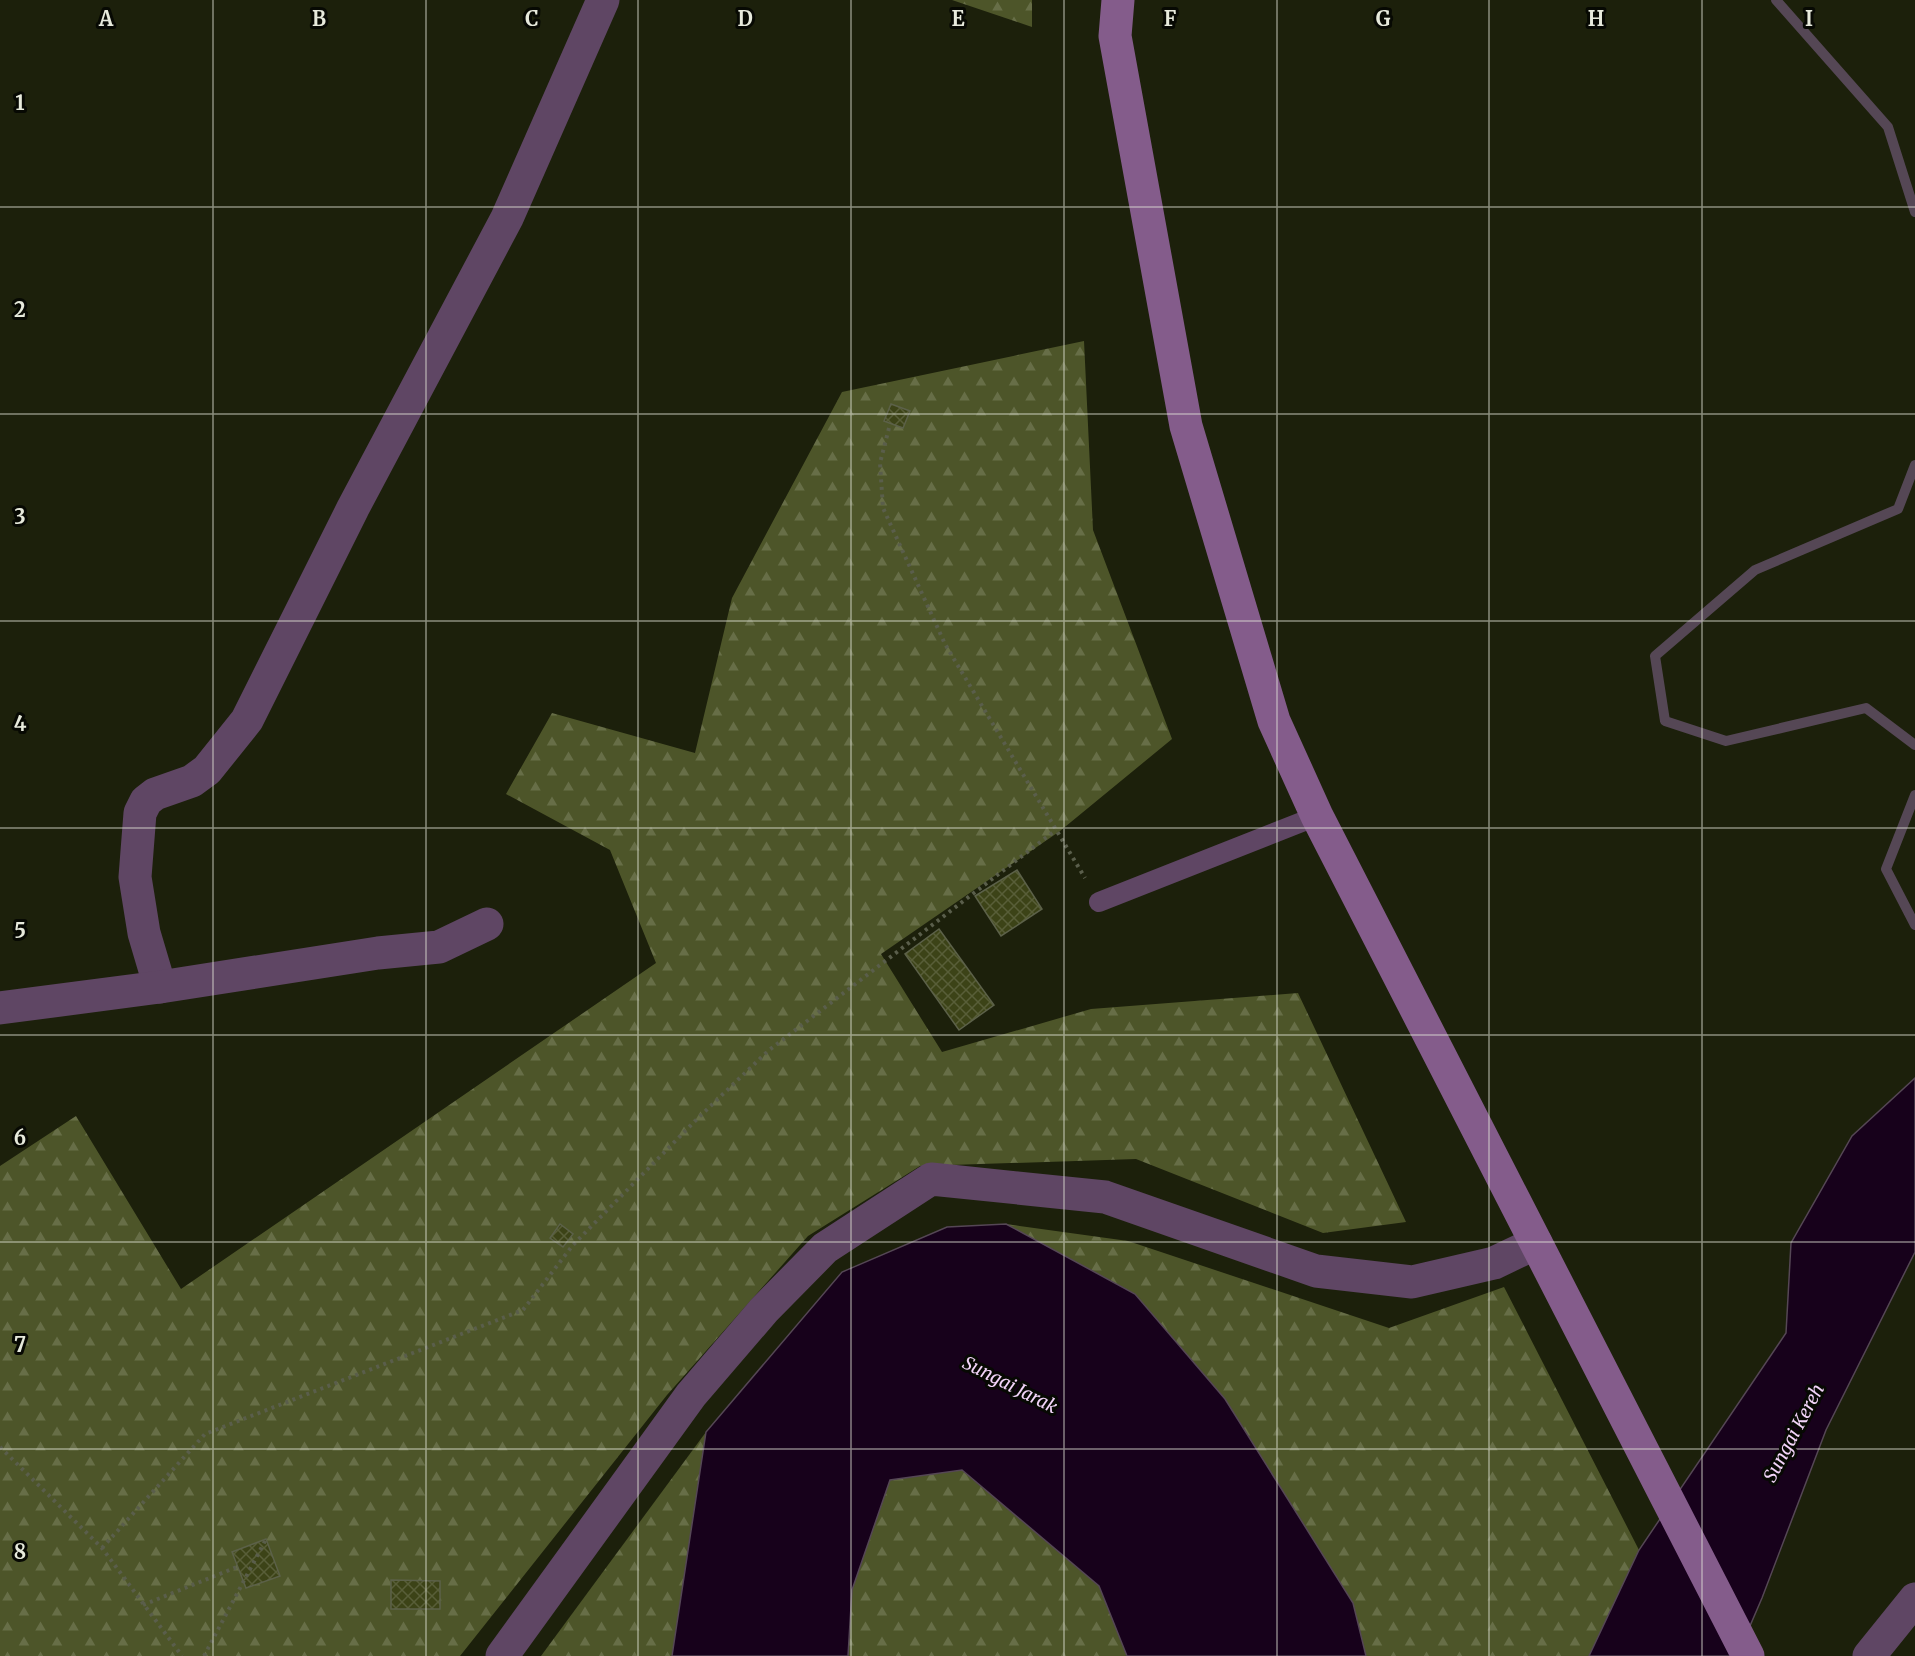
<svg xmlns="http://www.w3.org/2000/svg" width="1915" height="1656" viewBox="0 0 1915 1656" font-family="Merriweather,serif">
<style>
.forest{fill:url(#forest-firs)}
.water{fill:#17011b;stroke:#554755;stroke-width:1.5}
.lines{fill:none;stroke-linecap:round;stroke-linejoin:round}
.stream{stroke:#554755;stroke-width:10}
.building{fill:url(#building-cross-hatch);stroke:#5c6149;stroke-width:1.5}
.path{stroke:#5a5e4b;stroke-width:4;stroke-dasharray:3 4.5;stroke-linecap:butt}
.lane{stroke:#5f4664;stroke-width:20}
.street{stroke:#5f4664;stroke-width:33}
.secondary{stroke:#845c8b;stroke-width:33}
.grid{fill:none;stroke:#e7eadc;stroke-width:1.5;stroke-opacity:0.55}
.labels{text-anchor:middle;stroke-width:6;stroke-linejoin:round;paint-order:stroke}
.water-label{font-size:18px;font-style:italic;fill:#f2d4f8;stroke:#070903}
.grid-label{font-size:20px;text-anchor:middle;font-weight:bold;fill:#e7eadc;stroke:#070903;stroke-width:6;stroke-linejoin:round;paint-order:stroke}
</style>
<defs>
<pattern id="forest-firs" width="22" height="20" patternUnits="userSpaceOnUse" patternTransform="scale(1.5)"><rect width="22" height="20" fill="#4d5529"/><path d="M5 1l3.5 6h-7zM16 11l3.5 6h-7z" fill="#676e47"/></pattern>
<pattern id="building-cross-hatch" width="8" height="8" patternUnits="userSpaceOnUse" patternTransform="scale(1.5)"><rect width="8" height="8" fill="#3c4317"/><path d="M0 0l8 8M0 8l8-8" fill="none" stroke="#585e38"/></pattern>
</defs>
<rect width="100%" height="100%" fill="#1c200b"/>
<g class="forest">
<path d="M 952,0 L 1032,0 L 1032,27 Z"/>
<path d="M 1084,341 L 1093,530 L 1172,739 L 1060,831 L 881,954 L 942,1052 L 1091,1009 L 1298,993 L 1406,1222 L 1323,1233 L 1136,1159 L 920,1166 L 808,1236 L 667,1395 L 460,1656 L 0,1656 L 0,1166 L 76,1116 L 181,1289 L 656,963 L 610,850 L 506,794 L 552,713 L 695,753 L 732,598 L 842,392 Z"/>
<path d="M 1006,1224 L 1128,1241 L 1389,1328 L 1504,1287 L 1639,1550 L 1589,1656 L 1366,1656 L 1353,1603 Z"/>
<path d="M 706,1432 L 672,1656 L 541,1656 Z"/>
<path d="M 962,1470 L 1099,1586 L 1127,1656 L 848,1656 L 852,1590 L 890,1479 Z"/>
</g>
<g class="water">
<path d="M 1915,1078 L 1915,1252 L 1826,1430 L 1762,1598 L 1737,1656 L 1589,1656 L 1639,1550 L 1786,1333 L 1791,1243 L 1852,1136 Z"/>
<path d="M 1006,1224 L 1135,1294 L 1225,1399 L 1353,1603 L 1366,1656 L 1127,1656 L 1099,1586 L 962,1470 L 890,1480 L 852,1590 L 848,1656 L 672,1656 L 706,1432 L 842,1272 L 947,1227 Z"/>
</g>
<g class="lines">
<g class="stream">
<path d="M 1776,0 L 1888,127 L 1915,212"/>
<path d="M 1915,465 L 1898,509 L 1755,570 L 1655,656 L 1665,721 L 1726,741 L 1866,708 L 1915,745"/>
<path d="M 1915,795 L 1886,869 L 1915,925"/>
</g>
</g>
<g class="building">
<path d="M 891,404 L 910,411 L 903,428 L 884,421 Z"/>
<path d="M 1017,870 L 1042,909 L 1001,936 L 975,896 Z"/>
<path d="M 939,929 L 994,1005 L 959,1030 L 905,954 Z"/>
<path d="M 560,1224 L 573,1234 L 563,1247 L 550,1238 Z"/>
<path d="M 266,1539 L 280,1576 L 246,1588 L 232,1552 Z"/>
<path d="M 391,1580 L 440,1581 L 440,1609 L 391,1609 Z"/>
</g>
<g class="lines">
<g class="path">
<path d="M 889,428 L 880,463 L 883,508 L 945,644 L 1085,878"/>
<path d="M 0,1447 L 102,1548 L 182,1656"/>
<path d="M 102,1548 L 205,1434 L 523,1310 L 573,1245 L 698,1118 L 768,1051 L 1056,830"/>
<path d="M 143,1605 L 237,1567"/>
<path d="M 204,1656 L 266,1539"/>
</g>
<path class="lane" d="M 1099,902 L 1317,816"/>
<g class="street">
<path d="M 160,987 L 144,933 L 135,877 L 140,813 L 146,801 L 155,794 L 192,781 L 207,770 L 247,720 L 353,508 L 507,218 L 603,0"/>
<path d="M 0,1008 L 160,987 L 378,953 L 439,947 L 487,924"/>
<path d="M 502,1656 L 691,1395 L 764,1310 L 825,1248 L 931,1179 L 1105,1197 L 1316,1271 L 1412,1282 L 1494,1263 L 1536,1243"/>
<path d="M 1869,1656 L 1915,1599"/>
</g>
<path class="secondary" d="M 1118,0 L 1115,36 L 1186,426 L 1274,721 L 1317,816 L 1748,1656"/>
</g>
<path class="grid" d="M 213,0 L 213,1656M 426,0 L 426,1656M 638,0 L 638,1656M 851,0 L 851,1656M 1064,0 L 1064,1656M 1277,0 L 1277,1656M 1489,0 L 1489,1656M 1702,0 L 1702,1656M 0,207 L 1915,207M 0,414 L 1915,414M 0,621 L 1915,621M 0,828 L 1915,828M 0,1035 L 1915,1035M 0,1242 L 1915,1242M 0,1449 L 1915,1449"/>
<g class="labels">
<g class="water-label">
<text transform="translate(1010 1385) rotate(27)" y="6">Sungai Jarak</text>
<text transform="translate(1794 1433) rotate(-62)" y="6">Sungai Kereh</text>
</g>
</g>
<g class="grid-label">
<text x="106" y="26">A</text>
<text x="319" y="26">B</text>
<text x="532" y="26">C</text>
<text x="745" y="26">D</text>
<text x="958" y="26">E</text>
<text x="1170" y="26">F</text>
<text x="1383" y="26">G</text>
<text x="1596" y="26">H</text>
<text x="1809" y="26">I</text>
<text x="20" y="110">1</text>
<text x="20" y="317">2</text>
<text x="20" y="524">3</text>
<text x="20" y="731">4</text>
<text x="20" y="938">5</text>
<text x="20" y="1145">6</text>
<text x="20" y="1352">7</text>
<text x="20" y="1559">8</text>
</g>
</svg>
